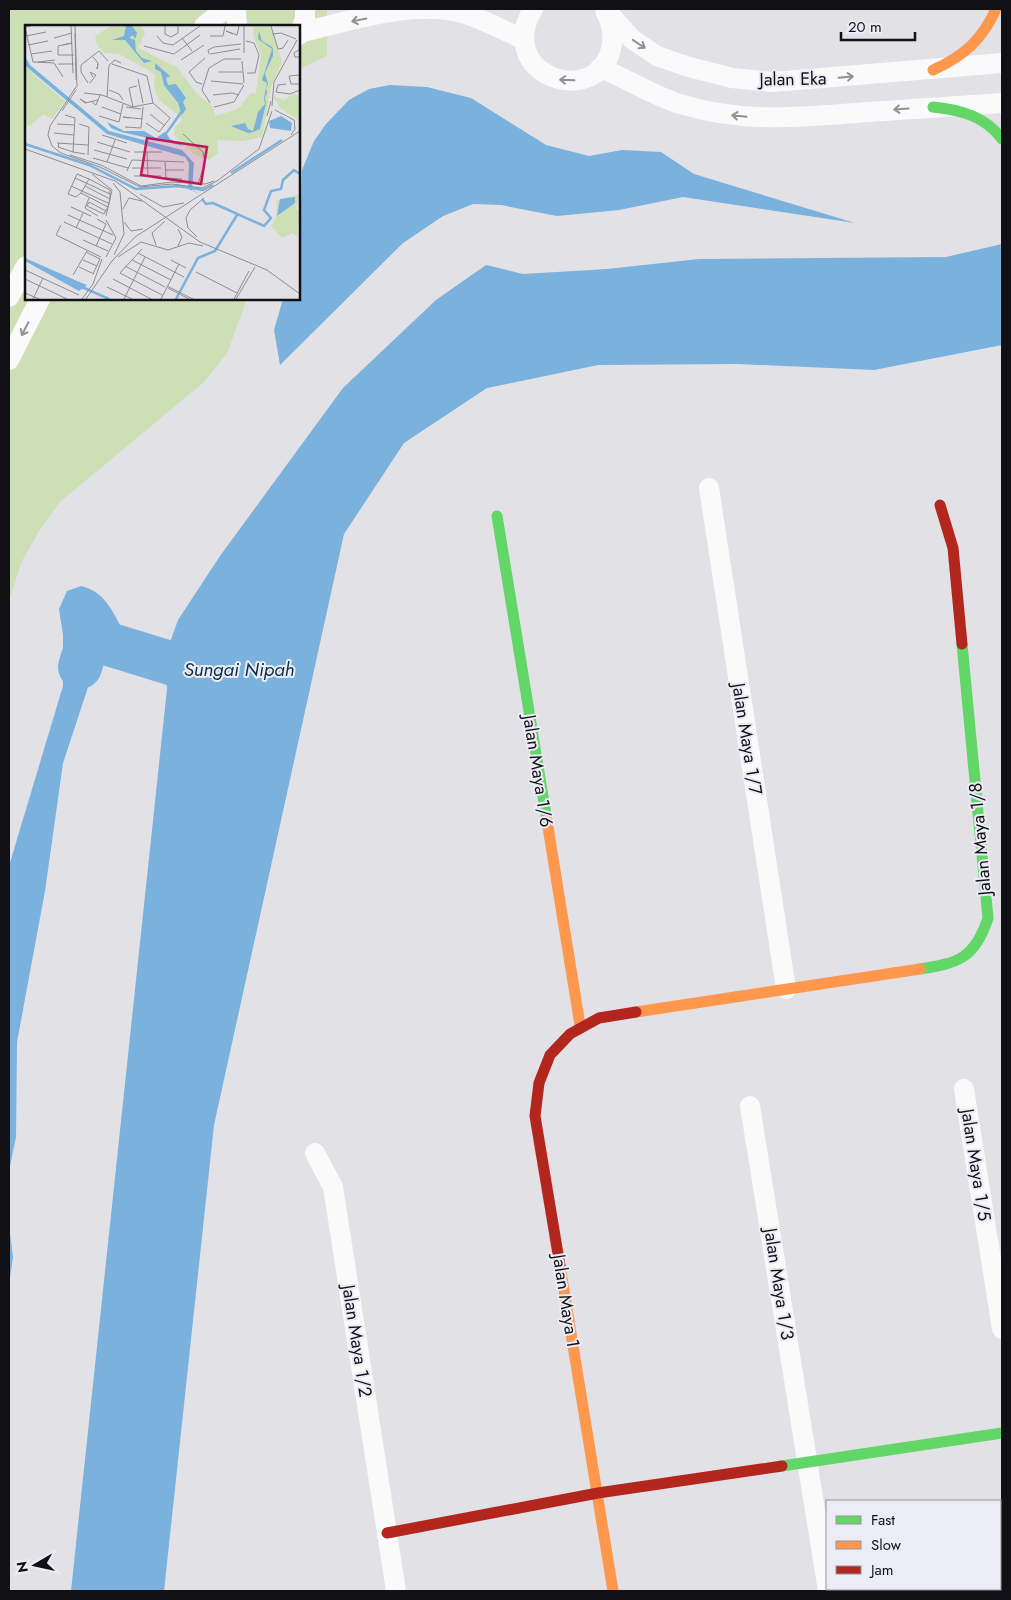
<svg xmlns="http://www.w3.org/2000/svg" width="1011" height="1600" viewBox="0 0 1011 1600" font-family="Jost,sans-serif">
<style>
.green{fill:#cde0b5}
.water{fill:#7ab1dd}
.lines{fill:none;stroke-linecap:round;stroke-linejoin:round}
.river{stroke:#7ab1dd;stroke-width:44}
.street{stroke:#fafafb;stroke-width:20}
.fast{stroke:#63d668;stroke-width:11}
.slow{stroke:#ff974d;stroke-width:11}
.jam{stroke:#b3261e;stroke-width:11}
.oneway{stroke:#919194}
.labels{text-anchor:middle;stroke-width:4;stroke-linejoin:round;paint-order:stroke}
.street-label{font-size:18px;fill:#111115;stroke:#ebecf6}
.water-label{font-size:19px;font-style:italic;fill:#0c2e47;stroke:#ebecf6}
.inset-river{fill:none;stroke:#7ab1dd;stroke-width:2.5}
.inset-road{fill:none;stroke:#8e8e92;stroke-width:1}
.view{fill:#c2185b;fill-opacity:0.15;stroke:#c2185b;stroke-width:2.5}
.inset-edge{fill:none;stroke:#111115;stroke-width:2.5}
</style>
<rect width="100%" height="100%" fill="#e1e1e6"/>
<path class="green" d="M 9,9 L 327,9 L 327,56 L 299,69 L 299,26 L 26,26 L 26,299 L 247,299 L 227,353 L 204,382 L 60,502 L 39,531 L 21,563 L 9,601 Z"/>
<g class="water">
<path d="M 390,85 L 427,87 L 471,98 L 546,145 L 589,156 L 622,150 L 661,152 L 694,174 L 855,223 L 683,197 L 619,210 L 557,216 L 501,205 L 473,204 L 443,216 L 403,243 L 280,365 L 274,330 L 283,299 L 299,299 L 302,170 L 314,141 L 326,124 L 349,100 L 369,89 Z"/>
<path d="M 1002,244 L 1002,345 L 874,370 L 737,364 L 598,365 L 487,388 L 404,443 L 344,534 L 214,1125 L 164,1591 L 71,1591 L 167,689 L 164,659 L 178,620 L 220,556 L 343,388 L 436,300 L 486,265 L 523,274 L 607,269 L 699,259 L 946,257 Z"/>
<path d="M 81,586 C 105,592 112,610 123,631 L 115,658 L 96,663 L 63,763 L 45,891 L 17,1042 L 16,1137 L 9,1171 L 9,866 L 63,686 L 63,635 L 59,609 L 67,591 Z"/>
<path d="M 9,1225 L 13,1257 L 9,1285 Z"/>
</g>
<g class="lines">
<path class="river" d="M 80,667 L 89,638 L 222,679"/>
<g class="street">
<path d="M 236,9 L 237,26"/>
<path d="M 533,9 C 494,75 596,110 611,49 C 614,36 613,25 606,13"/>
<path d="M 605,9 L 632,39 L 657,56 L 689,67 L 732,78 L 773,82 L 1002,63"/>
<path d="M 204,26 L 225,9"/>
<path d="M 302,32 C 347,22 407,2 453,11 C 478,16 500,29 523,39"/>
<path d="M 299,35 L 305,19 L 305,9"/>
<path d="M 600,68 C 628,79 651,95 680,104 C 745,124 803,117 869,112 C 913,109 958,106 1002,103"/>
<path d="M 9,297 L 26,266"/>
<path d="M 9,360 L 40,299"/>
<path d="M 709,488 L 786,989"/>
<path d="M 964,1089 L 1002,1329"/>
<path d="M 750,1106 L 828,1591"/>
<path d="M 315,1153 L 333,1187 L 396,1591"/>
</g>
<g class="fast">
<path d="M 933,107 C 961,110 985,116 1002,139"/>
<path d="M 497,516 L 547,821"/>
<path d="M 920,969 C 959,963 975,958 988,918 L 962,644"/>
<path d="M 782,1466 L 1002,1433"/>
</g>
<g class="slow">
<path d="M 933,70 C 964,56 982,40 996,9"/>
<path d="M 547,821 L 580,1025"/>
<path d="M 636,1012 L 920,969"/>
<path d="M 560,1266 L 613,1591"/>
</g>
<g class="jam">
<path d="M 940,505 L 953,548 L 962,644"/>
<path d="M 560,1266 L 535,1116 L 539,1083 L 550,1055 L 570,1034 L 599,1018 L 636,1012"/>
<path d="M 387,1533 L 598,1493 L 782,1466"/>
</g>
</g>
<defs><path id="oneway-shaft" d="M-6 0H5M1.5-3L5.5 0L1.5 3" fill="none" stroke-width="1.6" stroke-linecap="round" stroke-linejoin="round" transform="scale(1.25)"/></defs>
<g class="oneway">
<use href="#oneway-shaft" transform="translate(359 20) rotate(168)"/>
<use href="#oneway-shaft" transform="translate(639 44) rotate(34)"/>
<use href="#oneway-shaft" transform="translate(846 77) rotate(-5)"/>
<use href="#oneway-shaft" transform="translate(567 80) rotate(-178)"/>
<use href="#oneway-shaft" transform="translate(901 109) rotate(176)"/>
<use href="#oneway-shaft" transform="translate(739 116) rotate(-174)"/>
<use href="#oneway-shaft" transform="translate(25 329) rotate(117)"/>
</g>
<g class="labels">
<g class="street-label">
<text transform="translate(793 79) rotate(-1)" y="6">Jalan Eka</text>
<text transform="translate(747 739) rotate(81)" y="6">Jalan Maya 1/7</text>
<text transform="translate(538 771) rotate(81)" y="6">Jalan Maya 1/6</text>
<text transform="translate(980 839) rotate(-95)" y="6">Jalan Maya 1/8</text>
<text transform="translate(976 1165) rotate(81)" y="6">Jalan Maya 1/5</text>
<text transform="translate(779 1284) rotate(81)" y="6">Jalan Maya 1/3</text>
<text transform="translate(566 1301) rotate(81)" y="6">Jalan Maya 1</text>
<text transform="translate(357 1341) rotate(81)" y="6">Jalan Maya 1/2</text>
</g>
<g class="water-label">
<text x="239" y="676">Sungai Nipah</text>
</g>
</g>
<g transform="translate(25 25)">
<rect width="275" height="275" fill="#e1e1e6"/>
<path d="M 86,1 L 116,1 L 120,8 L 113,23 L 152,42 L 171,68 L 188,82 L 190,91 L 213,84 L 225,69 L 231,68 L 236,30 L 228,10 L 229,1 L 245,1 L 257,36 L 246,62 L 237,112 L 218,116 L 192,115 L 193,128 L 184,135 L 169,129 L 149,110 L 150,102 L 158,94 L 134,75 L 129,63 L 130,49 L 94,29 L 79,28 L 72,20 L 70,11 ZM 0,42 L 40,76 L 27,94 L 19,89 L 5,101 L 0,100 ZM 268,69 L 275,70 L 275,96 L 255,83 L 248,71 L 259,75 ZM 275,169 L 271,184 L 275,185 L 272,212 L 268,208 L 257,213 L 246,201 L 251,193 L 252,175 Z" fill="#cde0b5"/>
<path d="M 101,1 L 107,1 L 112,8 L 110,14 L 108,10 L 104,13 L 110,15 L 111,26 L 117,33 L 127,36 L 119,38 L 100,15 L 87,15 L 99,11 ZM 234,6 L 237,16 L 247,22 L 248,24 L 248,31 L 240,48 L 243,59 L 241,63 L 242,67 L 240,73 L 241,78 L 235,104 L 228,107 L 223,108 L 206,101 L 220,98 L 223,104 L 228,106 L 233,87 L 240,79 L 239,74 L 241,62 L 242,58 L 237,55 L 247,24 L 233,14 ZM 0,31 L 5,40 L 84,106 L 157,125 L 169,138 L 167,165 L 175,169 L 163,164 L 164,138 L 160,132 L 82,109 L 4,44 L 0,40 ZM 130,38 L 145,51 L 141,53 L 143,60 L 151,59 L 161,73 L 158,77 L 161,84 L 157,90 L 153,78 L 139,60 L 136,47 L 130,44 ZM 256,91 L 267,98 L 266,106 L 245,103 L 244,96 ZM 82,97 L 99,106 L 119,106 L 131,113 L 146,103 L 142,109 L 145,114 L 159,121 L 96,107 L 86,103 ZM 270,172 L 270,178 L 252,191 L 255,174 ZM 0,233 L 52,256 L 62,260 L 54,266 L 0,236 Z" fill="#7ab1dd"/>
<path class="inset-river" d="M 143,106 L 157,86M 0,119 L 64,140 L 111,164 L 153,161 L 178,165 L 188,160M 206,148 L 257,115M 177,174 L 181,179 L 188,178 L 239,201 L 246,193 L 239,185 L 246,166 L 256,164 L 258,155 L 269,145 L 275,149M 57,262 L 84,274M 151,274 L 173,233 L 190,226 L 212,190"/>
<path class="inset-road" d="M 6,1 L 0,2 L 8,37 L 29,38 L 38,52M 46,1 L 48,48M 50,1 L 52,62M 140,1 L 140,9 L 146,12 L 153,8 L 153,1M 246,1 L 253,24 L 258,23 L 263,15M 50,8 L 51,55M 208,9 L 201,6 L 212,10 L 214,1M 247,9 L 256,8 L 271,14M 1,11 L 21,7M 132,11 L 138,18 L 148,20 L 175,1M 185,11 L 198,11 L 200,1M 29,13 L 47,8M 157,13 L 167,26M 221,16 L 229,18 L 234,30 L 230,48 L 222,48M 3,20 L 23,16M 38,20 L 47,18 L 33,21 L 33,30 L 49,30M 119,21 L 149,29 L 175,10M 275,24 L 269,28 L 270,32 L 275,32M 219,28 L 219,1M 6,29 L 27,26M 184,29 L 183,25 L 189,22 L 216,19M 185,29 L 215,24M 68,32 L 73,38 L 72,44 L 73,39M 156,35 L 179,20M 217,36 L 219,58M 13,37 L 30,35M 33,39 L 49,39M 87,39 L 122,51 L 128,78 L 145,93 L 134,107 L 121,98M 193,47 L 217,47M 275,50 L 264,51 L 266,59 L 275,59M 113,54 L 118,78M 186,56 L 218,59M 63,58 L 56,47 L 56,40 L 74,26 L 83,36M 65,58 L 71,50 L 65,47 L 68,52M 177,59 L 171,57 L 164,47 L 180,33M 261,59 L 253,60 L 251,67 L 265,69 L 275,65M 49,65 L 51,62 L 25,101 L 23,110 L 27,121 L 36,128 L 75,142 L 115,162 L 147,159 L 177,163 L 192,156 L 234,124 L 247,86M 84,65 L 94,69 L 98,75M 59,68 L 77,70 L 108,82 L 128,78M 188,70 L 207,68 L 214,70M 82,72 L 84,40 L 90,35 L 96,38M 67,77 L 71,80 L 75,70M 62,78 L 55,74 L 60,78 L 73,75M 185,78 L 177,65 L 184,43 L 199,34 L 216,34M 247,81 L 249,57 L 272,15M 77,82 L 96,89M 101,82 L 116,84M 108,82 L 104,63 L 112,61M 189,82 L 209,77 L 219,60M 250,85 L 269,95 L 270,104 L 266,110M 37,86 L 51,65M 125,89 L 140,101M 40,90 L 50,93 L 48,127 L 60,129M 74,91 L 94,97 L 98,79M 242,91 L 246,76M 105,93 L 98,92 L 118,94M 32,99 L 49,100M 54,99 L 64,102 L 63,130M 100,102 L 116,103 L 118,82M 29,108 L 49,110M 158,109 L 178,127 L 179,133 L 180,131M 77,110 L 102,118M 72,117 L 105,127M 32,118 L 63,120M 34,118 L 33,122 L 48,127M 0,124 L 90,156 L 175,217 L 242,245 L 275,269M 69,125 L 102,134M 109,127 L 137,127M 122,127 L 123,151M 45,130 L 76,140 L 116,161 L 147,157 L 180,159 L 189,156M 68,133 L 103,143M 82,137 L 90,115M 140,137 L 141,153 L 157,154M 107,143 L 136,143M 140,145 L 159,145M 102,146 L 107,135 L 159,137M 67,149 L 87,165 L 81,191M 109,151 L 136,151M 50,153 L 85,169M 64,154 L 85,165 L 85,174 L 83,182 L 79,189 L 62,181 L 64,177 L 81,186M 88,158 L 95,167 L 99,209 L 89,230M 173,159 L 178,144M 46,161 L 83,178M 60,161 L 85,174M 56,168 L 51,172 L 43,169 L 52,149 L 64,154 L 56,168 L 83,182M 115,169 L 138,182 L 159,178M 64,173 L 60,183 L 73,191M 46,182 L 66,191M 98,184 L 104,173 L 117,176M 43,190 L 88,210M 81,195 L 91,213 L 81,232M 39,197 L 87,219M 99,197 L 106,206 L 118,204M 36,200 L 31,210 L 76,232M 51,203 L 58,188M 153,204 L 157,212 L 153,221M 172,212 L 163,203 L 161,193 L 165,185 L 179,173M 58,215 L 83,226M 131,220 L 127,208 L 140,196M 71,221 L 81,199 L 72,194M 117,224 L 95,248 L 137,270M 61,227 L 75,234 L 68,249M 113,228 L 159,252M 93,232 L 116,217 L 143,225 L 164,218 L 178,221M 58,235 L 72,241M 107,235 L 146,255M 146,235 L 161,243M 100,241 L 140,262M 54,242 L 69,249M 0,245 L 54,270M 171,247 L 212,268M 48,250 L 62,226M 0,254 L 42,274M 88,254 L 126,274M 142,261 L 168,274M 82,262 L 107,274M 143,263 L 164,274M 0,268 L 14,274M 8,274 L 18,253M 57,274 L 68,259 L 77,234M 61,274 L 87,236 L 110,212 L 275,106M 99,274 L 120,232M 136,274 L 154,239M 209,274 L 224,246M 211,274 L 230,242"/>
<path class="view" d="M 122,113 L 182,122 L 176,159 L 116,150 Z"/>
<rect width="275" height="275" class="inset-edge"/>
</g>
<rect width="1011" height="1600" fill="none" stroke="#111115" stroke-width="20"/>
<rect x="826" y="1500" width="175" height="90" fill="#ebecf6" stroke="#94949c"/>
<rect x="836" y="1516" width="25" height="8" fill="#63d668" stroke="#94949c"/>
<text x="871" y="1525" font-size="15" fill="#111115">Fast</text>
<rect x="836" y="1541" width="25" height="8" fill="#ff974d" stroke="#94949c"/>
<text x="871" y="1550" font-size="15" fill="#111115">Slow</text>
<rect x="836" y="1566" width="25" height="8" fill="#b3261e" stroke="#94949c"/>
<text x="871" y="1575" font-size="15" fill="#111115">Jam</text>
<g transform="translate(35 1565) rotate(261)" stroke="#ebecf6" stroke-width="4" paint-order="stroke">
<path d="M0-4L9 19L0 12L-9 19Z" fill="#111115"/>
<text y="-8" font-size="14" font-weight="bold" text-anchor="middle" fill="#111115">N</text>
</g>
<path d="M841 32v8h74v-8" fill="none" stroke="#111115" stroke-width="2.5"/>
<text x="848" y="32" font-size="15" fill="#111115" stroke="#ebecf6" stroke-width="4" paint-order="stroke">20 m</text>
</svg>
